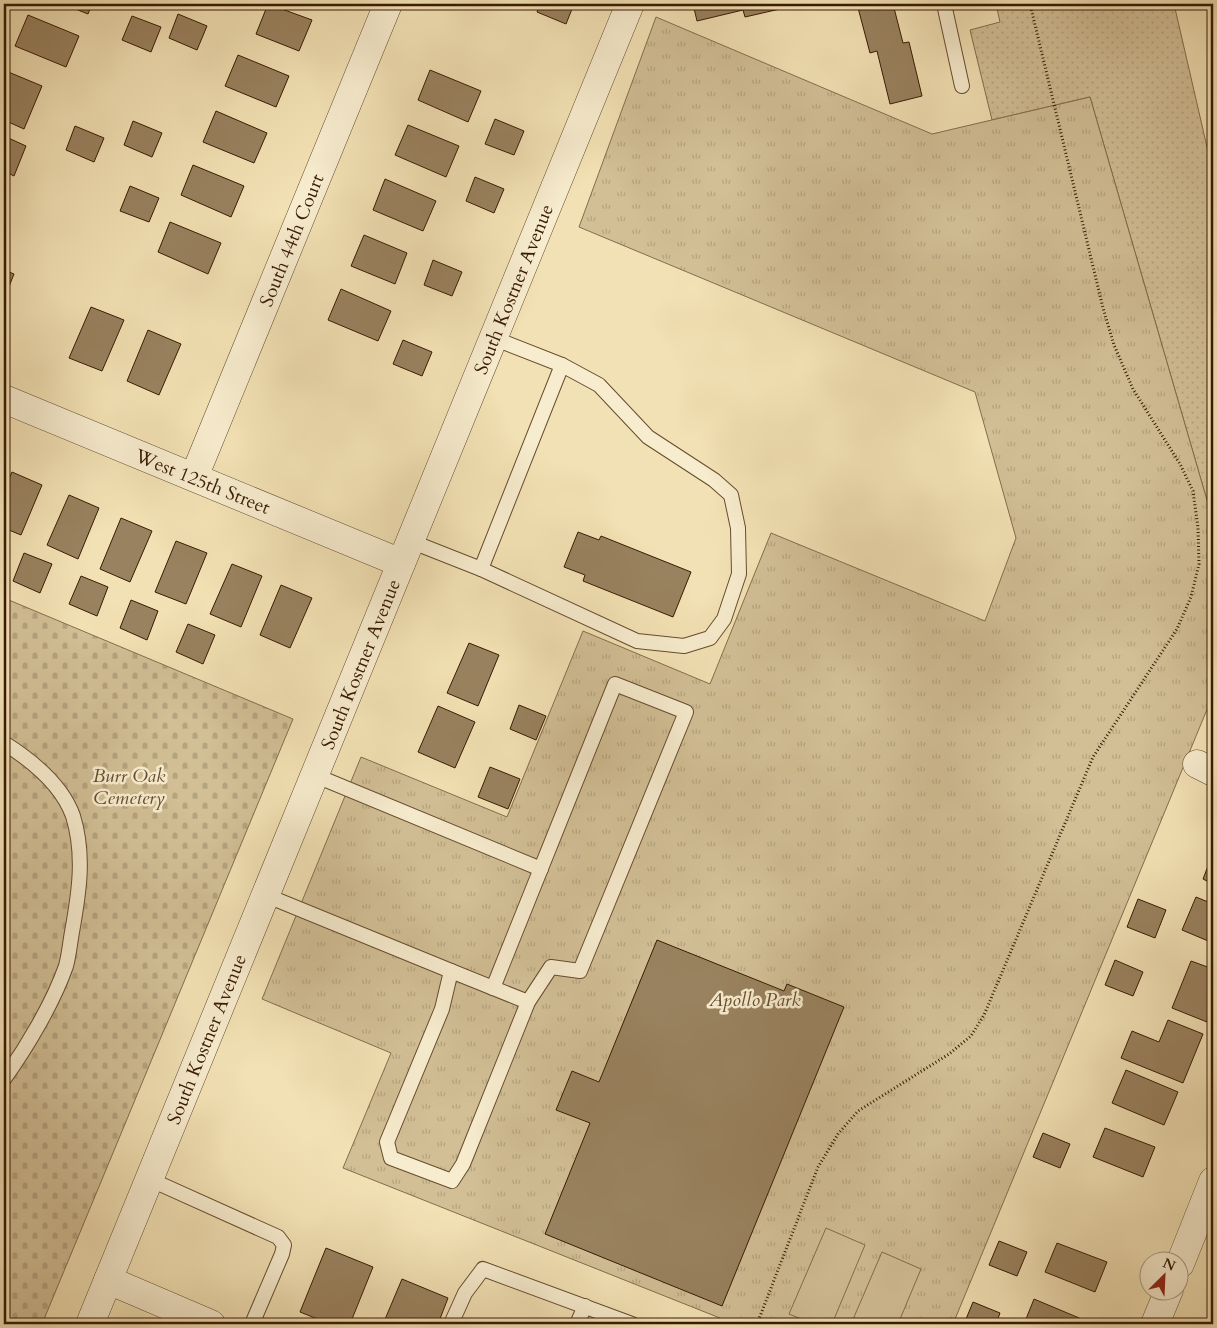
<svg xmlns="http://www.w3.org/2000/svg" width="1217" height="1328" viewBox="0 0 1217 1328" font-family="Cardo,serif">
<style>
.grass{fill:url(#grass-dots);stroke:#856d4c}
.cemetery{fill:url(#cemetery-stones);stroke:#856d4c}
.park{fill:url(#park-tufts);stroke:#856d4c}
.garden{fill:#d2bf96;stroke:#856d4c}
.building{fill:#99825f;stroke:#381b03}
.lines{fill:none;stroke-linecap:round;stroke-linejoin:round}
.lane-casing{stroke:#664c2f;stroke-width:16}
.street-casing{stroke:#664c2f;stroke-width:29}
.path{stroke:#381b03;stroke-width:3;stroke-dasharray:1 2.5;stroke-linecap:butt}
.lane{stroke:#f7ecce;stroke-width:14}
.street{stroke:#f7ecce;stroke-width:28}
.labels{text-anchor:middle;stroke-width:5;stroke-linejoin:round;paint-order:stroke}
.street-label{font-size:19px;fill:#381b03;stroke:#f7ecce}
.park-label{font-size:19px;font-style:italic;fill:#664c2f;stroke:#f7ecce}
</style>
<defs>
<pattern id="grass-dots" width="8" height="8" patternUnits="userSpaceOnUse" patternTransform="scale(1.25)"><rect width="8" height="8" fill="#d2bf96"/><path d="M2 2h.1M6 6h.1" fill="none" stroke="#b5a480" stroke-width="1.8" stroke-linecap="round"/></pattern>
<pattern id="cemetery-stones" width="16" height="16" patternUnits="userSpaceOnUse" patternTransform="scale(1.25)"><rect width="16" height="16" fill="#d2bf96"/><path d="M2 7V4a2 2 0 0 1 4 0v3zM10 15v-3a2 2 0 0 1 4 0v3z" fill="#b5a480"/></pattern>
<pattern id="park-tufts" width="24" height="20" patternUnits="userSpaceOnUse" patternTransform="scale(1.25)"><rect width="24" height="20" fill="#d2bf96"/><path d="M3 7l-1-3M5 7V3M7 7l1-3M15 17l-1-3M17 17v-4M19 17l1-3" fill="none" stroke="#b5a480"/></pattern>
</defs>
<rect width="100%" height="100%" fill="#f2e1b4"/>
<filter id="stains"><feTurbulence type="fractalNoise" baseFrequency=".004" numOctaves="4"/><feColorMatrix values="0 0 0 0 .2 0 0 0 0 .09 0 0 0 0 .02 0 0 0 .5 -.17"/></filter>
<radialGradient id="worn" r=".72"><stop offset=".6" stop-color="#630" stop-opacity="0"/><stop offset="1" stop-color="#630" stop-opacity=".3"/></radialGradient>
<path class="grass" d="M 996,4 L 1174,4 L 1213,173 L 1213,521 L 1090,97 L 992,120 L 970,30 L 1000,22 Z"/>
<path class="cemetery" d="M 4,598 L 293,719 L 42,1324 L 4,1324 Z"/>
<path class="park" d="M 656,17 L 932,134 L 1090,97 L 1213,521 L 1213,695 L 953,1324 L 735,1324 L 343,1168 L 391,1053 L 262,999 L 361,757 L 507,817 L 583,631 L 710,684 L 771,533 L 985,621 L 1016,538 L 975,392 L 579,227 Z"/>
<g class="garden">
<path d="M 826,1228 L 865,1245 L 832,1324 L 814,1324 L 789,1314 Z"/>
<path d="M 882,1252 L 921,1269 L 898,1324 L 851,1324 Z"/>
</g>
<g class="building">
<path d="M 63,4 L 92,4 L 88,14 Z"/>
<path d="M 268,4 L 312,20 L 299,51 L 256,34 Z"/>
<path d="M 540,4 L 574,4 L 566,24 L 537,12 Z"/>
<path d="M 693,4 L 792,4 L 793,6 L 745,17 L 743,10 L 697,21 Z"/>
<path d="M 857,4 L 893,4 L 903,43 L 909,42 L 922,96 L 890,104 L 877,51 L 870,53 Z"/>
<path d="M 178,14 L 207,26 L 197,50 L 169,38 Z"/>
<path d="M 28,15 L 79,36 L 66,67 L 15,46 Z"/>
<path d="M 132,16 L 161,27 L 151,52 L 122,40 Z"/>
<path d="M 238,55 L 289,76 L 276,107 L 225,86 Z"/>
<path d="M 430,70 L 481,91 L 468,122 L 418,100 Z"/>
<path d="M 6,71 L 42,86 L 24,129 L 4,120 L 4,76 Z"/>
<path d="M 216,111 L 267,133 L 254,163 L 203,142 Z"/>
<path d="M 495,119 L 524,131 L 514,155 L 485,144 Z"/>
<path d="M 133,121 L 162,133 L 152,157 L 124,145 Z"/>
<path d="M 408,125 L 459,146 L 446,177 L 395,155 Z"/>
<path d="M 75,126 L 104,138 L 94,162 L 66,150 Z"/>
<path d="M 4,136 L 26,146 L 14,176 L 4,171 Z"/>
<path d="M 193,165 L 244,186 L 231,217 L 181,195 Z"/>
<path d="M 475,177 L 504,189 L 494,213 L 466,201 Z"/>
<path d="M 385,179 L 436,201 L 423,231 L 373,210 Z"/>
<path d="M 130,186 L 159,198 L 149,222 L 120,211 Z"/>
<path d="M 170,222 L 221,243 L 208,274 L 158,252 Z"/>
<path d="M 364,235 L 407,253 L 395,284 L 351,266 Z"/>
<path d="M 433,260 L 462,272 L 452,296 L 424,285 Z"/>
<path d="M 4,270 L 14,274 L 4,299 Z"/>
<path d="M 341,289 L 391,311 L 378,341 L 328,320 Z"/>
<path d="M 91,307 L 124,320 L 102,371 L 69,358 Z"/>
<path d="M 148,330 L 181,344 L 159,395 L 127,381 Z"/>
<path d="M 403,340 L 432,352 L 422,376 L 393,364 Z"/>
<path d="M 12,472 L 42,485 L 21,535 L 4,528 L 4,491 Z"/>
<path d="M 69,495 L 99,508 L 78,559 L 47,545 Z"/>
<path d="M 121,518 L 152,531 L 130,582 L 100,569 Z"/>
<path d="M 578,532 L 599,540 L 601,536 L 691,572 L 673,617 L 583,581 L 585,575 L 564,567 Z"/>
<path d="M 176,541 L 207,553 L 186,604 L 155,592 Z"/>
<path d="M 24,553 L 52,564 L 40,593 L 13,581 Z"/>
<path d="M 232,564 L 262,576 L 241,627 L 210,614 Z"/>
<path d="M 81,576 L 108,587 L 97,616 L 69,604 Z"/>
<path d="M 281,585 L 312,598 L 290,648 L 260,635 Z"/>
<path d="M 131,600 L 158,611 L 147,640 L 120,628 Z"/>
<path d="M 188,624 L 215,635 L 203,664 L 176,652 Z"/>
<path d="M 469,643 L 499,655 L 478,706 L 447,693 Z"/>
<path d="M 519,705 L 546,716 L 536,740 L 510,729 Z"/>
<path d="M 438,706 L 475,722 L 455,768 L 418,752 Z"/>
<path d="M 490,767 L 520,779 L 508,809 L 478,797 Z"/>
<path d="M 1213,853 L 1213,884 L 1203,879 Z"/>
<path d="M 1196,897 L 1213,904 L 1213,943 L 1182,930 Z"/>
<path d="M 1138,899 L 1166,910 L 1155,938 L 1127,927 Z"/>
<path d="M 657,940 L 784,991 L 787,984 L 844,1007 L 722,1306 L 545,1234 L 590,1123 L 556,1110 L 572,1071 L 599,1082 Z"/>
<path d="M 1115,960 L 1143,972 L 1133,996 L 1105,985 Z"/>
<path d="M 1191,961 L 1213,969 L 1213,1007 L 1207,1022 L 1172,1008 Z"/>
<path d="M 1168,1020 L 1203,1034 L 1183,1083 L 1121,1058 L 1132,1031 L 1159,1042 Z"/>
<path d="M 1126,1070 L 1178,1092 L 1164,1125 L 1112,1103 Z"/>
<path d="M 1105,1128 L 1155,1147 L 1143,1177 L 1093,1157 Z"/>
<path d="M 1043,1133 L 1070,1144 L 1060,1168 L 1033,1157 Z"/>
<path d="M 999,1241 L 1027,1252 L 1017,1276 L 989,1265 Z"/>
<path d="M 1057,1243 L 1107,1262 L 1095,1292 L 1045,1272 Z"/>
<path d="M 326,1248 L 373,1267 L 350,1324 L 330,1324 L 300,1312 Z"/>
<path d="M 402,1279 L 448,1298 L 438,1324 L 383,1324 Z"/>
<path d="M 1034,1299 L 1084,1320 L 1082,1324 L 1024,1324 Z"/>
<path d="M 973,1302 L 1000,1313 L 996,1324 L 964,1324 Z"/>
</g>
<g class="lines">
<defs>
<g id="lane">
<path d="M 944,4 L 962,86"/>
<path d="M 410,541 L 481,569 L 562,365 L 493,338"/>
<path d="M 481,569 L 637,641 L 684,646 L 710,638 L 724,619 L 739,574 L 738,528 L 731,495 L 714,480 L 648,437 L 599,385 L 562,365"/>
<path d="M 4,743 C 31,760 62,785 73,816 C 85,855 79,893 72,932 C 70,943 69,955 66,966 C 53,1003 27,1047 4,1079"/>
<path d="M 314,775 L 541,869"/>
<path d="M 265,895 L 451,971 L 442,1009 L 387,1142 L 391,1158 L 452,1181 L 463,1164 L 528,1002 L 551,967 L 580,971 L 686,712 L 615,684 L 493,988"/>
<path d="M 451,971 L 528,1002"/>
<path d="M 149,1179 L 278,1237 L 284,1245 L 282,1254 L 252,1324"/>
<path d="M 451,1324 L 465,1293 L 483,1269 L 632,1324"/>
<path d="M 577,1324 L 585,1306"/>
</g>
<g id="street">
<path d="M 4,399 L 401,563"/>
<path d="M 194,477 L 388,4"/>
<path d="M 1197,764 L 1213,772"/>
<path d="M 1180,1264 L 1213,1181"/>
<path d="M 108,1280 L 211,1324"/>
<path d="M 90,1324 L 630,4"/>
<path d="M 1155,1324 L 1169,1290"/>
</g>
</defs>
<use href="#lane" class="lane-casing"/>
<use href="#street" class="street-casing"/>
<path class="path" d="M 757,1324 L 818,1167 L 838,1134 L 858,1111 L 949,1054 L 971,1036 L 984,1015 L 1093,757 L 1177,629 L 1191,597 L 1199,564 L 1198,528 L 1193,491 L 1180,464 L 1133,389 L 1114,345 L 1103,308 L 1030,4"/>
<use href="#lane" class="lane"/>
<use href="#street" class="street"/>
</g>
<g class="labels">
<g class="street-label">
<text transform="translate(291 240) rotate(-68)" y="7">South 44th Court</text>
<text transform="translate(513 289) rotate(-68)" y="7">South Kostner Avenue</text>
<text transform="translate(203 481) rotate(22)" y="7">West 125th Street</text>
<text transform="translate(360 664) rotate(-68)" y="7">South Kostner Avenue</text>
<text transform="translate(206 1039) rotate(-68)" y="7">South Kostner Avenue</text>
</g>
<g class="park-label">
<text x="129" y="782">Burr Oak<tspan x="129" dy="22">Cemetery</tspan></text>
<text x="755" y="1006">Apollo Park</text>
</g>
</g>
<rect width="1217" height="1328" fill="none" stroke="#f2e1b4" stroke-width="20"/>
<rect x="5" y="5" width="1207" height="1318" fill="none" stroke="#381b03" stroke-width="2.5"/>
<rect x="10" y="10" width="1197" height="1308" fill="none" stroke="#381b03"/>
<g transform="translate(1164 1276) rotate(24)"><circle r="24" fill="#f7ecce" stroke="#ab987d"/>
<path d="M0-4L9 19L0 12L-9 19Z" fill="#8f2418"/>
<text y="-8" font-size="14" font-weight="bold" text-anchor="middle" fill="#381b03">N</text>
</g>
<rect width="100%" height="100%" filter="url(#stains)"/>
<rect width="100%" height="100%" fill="url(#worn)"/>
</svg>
